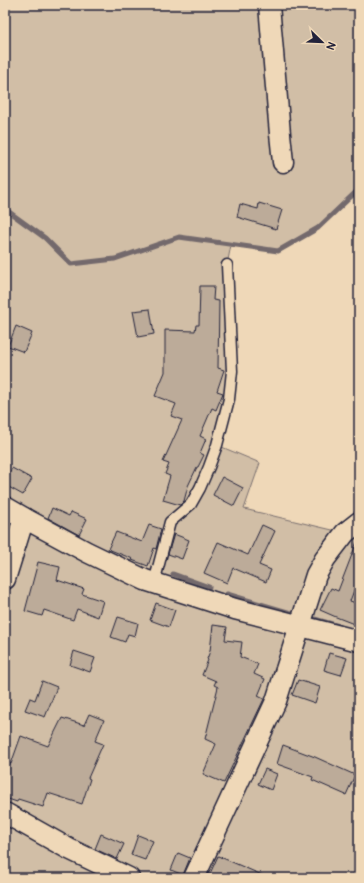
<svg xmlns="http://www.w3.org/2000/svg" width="364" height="883" viewBox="0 0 364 883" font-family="Pangolin,sans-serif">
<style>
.green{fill:#d1bea6;stroke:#7a7070}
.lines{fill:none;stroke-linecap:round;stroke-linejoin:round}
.stream{stroke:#73696c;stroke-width:5}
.building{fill:#bcab99;stroke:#22223b}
.lane-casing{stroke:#22223b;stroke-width:13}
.street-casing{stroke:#22223b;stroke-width:23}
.lane{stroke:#efd8b8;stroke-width:10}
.street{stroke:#efd8b8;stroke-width:20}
</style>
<rect width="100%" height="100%" fill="#efd8b8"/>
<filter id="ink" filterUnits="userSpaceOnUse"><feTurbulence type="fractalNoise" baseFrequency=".025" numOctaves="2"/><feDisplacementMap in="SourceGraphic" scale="8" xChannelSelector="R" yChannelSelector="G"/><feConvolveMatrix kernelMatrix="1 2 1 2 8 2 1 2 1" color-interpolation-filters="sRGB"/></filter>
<g filter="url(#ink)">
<path class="green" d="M 5,5 L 359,5 L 359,189 L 318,228 L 278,251 L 231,245 L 227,265 L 232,371 L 217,445 L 260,463 L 244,509 L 345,533 L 359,538 L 359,878 L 5,878 Z"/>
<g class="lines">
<g class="stream">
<path d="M 5,209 L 45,238 L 71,264 L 115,259 L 179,237 L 278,251 L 318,228 L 359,189"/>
<path d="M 173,574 L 209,587"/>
<path d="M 227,594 L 291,613"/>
<path d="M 311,618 L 339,626"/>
</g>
</g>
<g class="building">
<path d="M 259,203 L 282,210 L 276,229 L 237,217 L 240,204 L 258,209 Z"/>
<path d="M 200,286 L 214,286 L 213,300 L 219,301 L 218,368 L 224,370 L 217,391 L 223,393 L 216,410 L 212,408 L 200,436 L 206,439 L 200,453 L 204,455 L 198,467 L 197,467 L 188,486 L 184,501 L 180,505 L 163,500 L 170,476 L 165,474 L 169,464 L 163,462 L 182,420 L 171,416 L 176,404 L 155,396 L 165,372 L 165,330 L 195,331 L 196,325 L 199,325 Z"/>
<path d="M 150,309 L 154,334 L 138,337 L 133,311 Z"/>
<path d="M 16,326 L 32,333 L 24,352 L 8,346 Z"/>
<path d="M 12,468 L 32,479 L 23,495 L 5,485 L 5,481 Z"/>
<path d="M 222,477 L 243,488 L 234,506 L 213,495 Z"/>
<path d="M 52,508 L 69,516 L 71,512 L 87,519 L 79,535 L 48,518 Z"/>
<path d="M 149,525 L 161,529 L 156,549 L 154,548 L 148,566 L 132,560 L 133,559 L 108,549 L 116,532 L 142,542 Z"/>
<path d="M 262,525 L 275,531 L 259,565 L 271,570 L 266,582 L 233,568 L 227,583 L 204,573 L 218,542 L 248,555 Z"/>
<path d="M 174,534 L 189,540 L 182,559 L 168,554 Z"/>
<path d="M 358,539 L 359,540 L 359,577 L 350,601 L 359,604 L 359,626 L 336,617 L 320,610 L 331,588 L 338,591 Z"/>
<path d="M 38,562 L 60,567 L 57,580 L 84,589 L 82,594 L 103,601 L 98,617 L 77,609 L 73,620 L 44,610 L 42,616 L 25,611 Z"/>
<path d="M 156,603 L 175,610 L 169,627 L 150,620 Z"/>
<path d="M 118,617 L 138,623 L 135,636 L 128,634 L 125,642 L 111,637 Z"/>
<path d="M 213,625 L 227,627 L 225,640 L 242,642 L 240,657 L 258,664 L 254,674 L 265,679 L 258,696 L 264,699 L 224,783 L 203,774 L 216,744 L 205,739 L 218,687 L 214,685 L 216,681 L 202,675 L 208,660 L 207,659 L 210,651 Z"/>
<path d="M 74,651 L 95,658 L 90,672 L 70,665 Z"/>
<path d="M 329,653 L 347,658 L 341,675 L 324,670 Z"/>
<path d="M 298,680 L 320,687 L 315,703 L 292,695 Z"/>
<path d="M 42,681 L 57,687 L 45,717 L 25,710 L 30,698 L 35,700 Z"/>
<path d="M 89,714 L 104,720 L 95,741 L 103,744 L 88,778 L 90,779 L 82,804 L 48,793 L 43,807 L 18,799 L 17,802 L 5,798 L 5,762 L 11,764 L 21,736 L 48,746 L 62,718 L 84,725 Z"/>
<path d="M 283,745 L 315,757 L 355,775 L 346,795 L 312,780 L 313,777 L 277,764 Z"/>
<path d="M 265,769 L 277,774 L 271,790 L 258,784 Z"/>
<path d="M 101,834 L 124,844 L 117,859 L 95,849 Z"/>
<path d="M 138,835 L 153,841 L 145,860 L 131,855 Z"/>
<path d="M 178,853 L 190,858 L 183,875 L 171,870 Z"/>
<path d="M 218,856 L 269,878 L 208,878 Z"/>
</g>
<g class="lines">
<defs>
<path id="lane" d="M 154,583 L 170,522 L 191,504 L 200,488 L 209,467 L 217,445 L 229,399 L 232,371 L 227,265"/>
<g id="street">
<path d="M 269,5 L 280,134 L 283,162"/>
<path d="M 5,507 L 24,518 L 87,552 L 145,580 L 235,609 L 359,641"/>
<path d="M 5,579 L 24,518"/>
<path d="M 5,813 L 69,849 L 129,878"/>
<path d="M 194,878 L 276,701 L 316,575 L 325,559 L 345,533 L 359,522"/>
</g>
</defs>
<use href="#lane" class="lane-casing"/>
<use href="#street" class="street-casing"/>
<use href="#lane" class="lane"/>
<use href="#street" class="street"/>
</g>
</g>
<rect width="364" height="883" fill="none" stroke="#efd8b8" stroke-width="20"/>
<rect x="10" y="10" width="344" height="863" fill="none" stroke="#22223b" stroke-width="1.5" filter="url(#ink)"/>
<g transform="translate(322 42) rotate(113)" stroke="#efd8b8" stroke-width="3" paint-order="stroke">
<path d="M0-3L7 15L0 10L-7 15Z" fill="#22223b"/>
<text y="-6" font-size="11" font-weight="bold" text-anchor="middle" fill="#22223b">N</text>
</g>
</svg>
